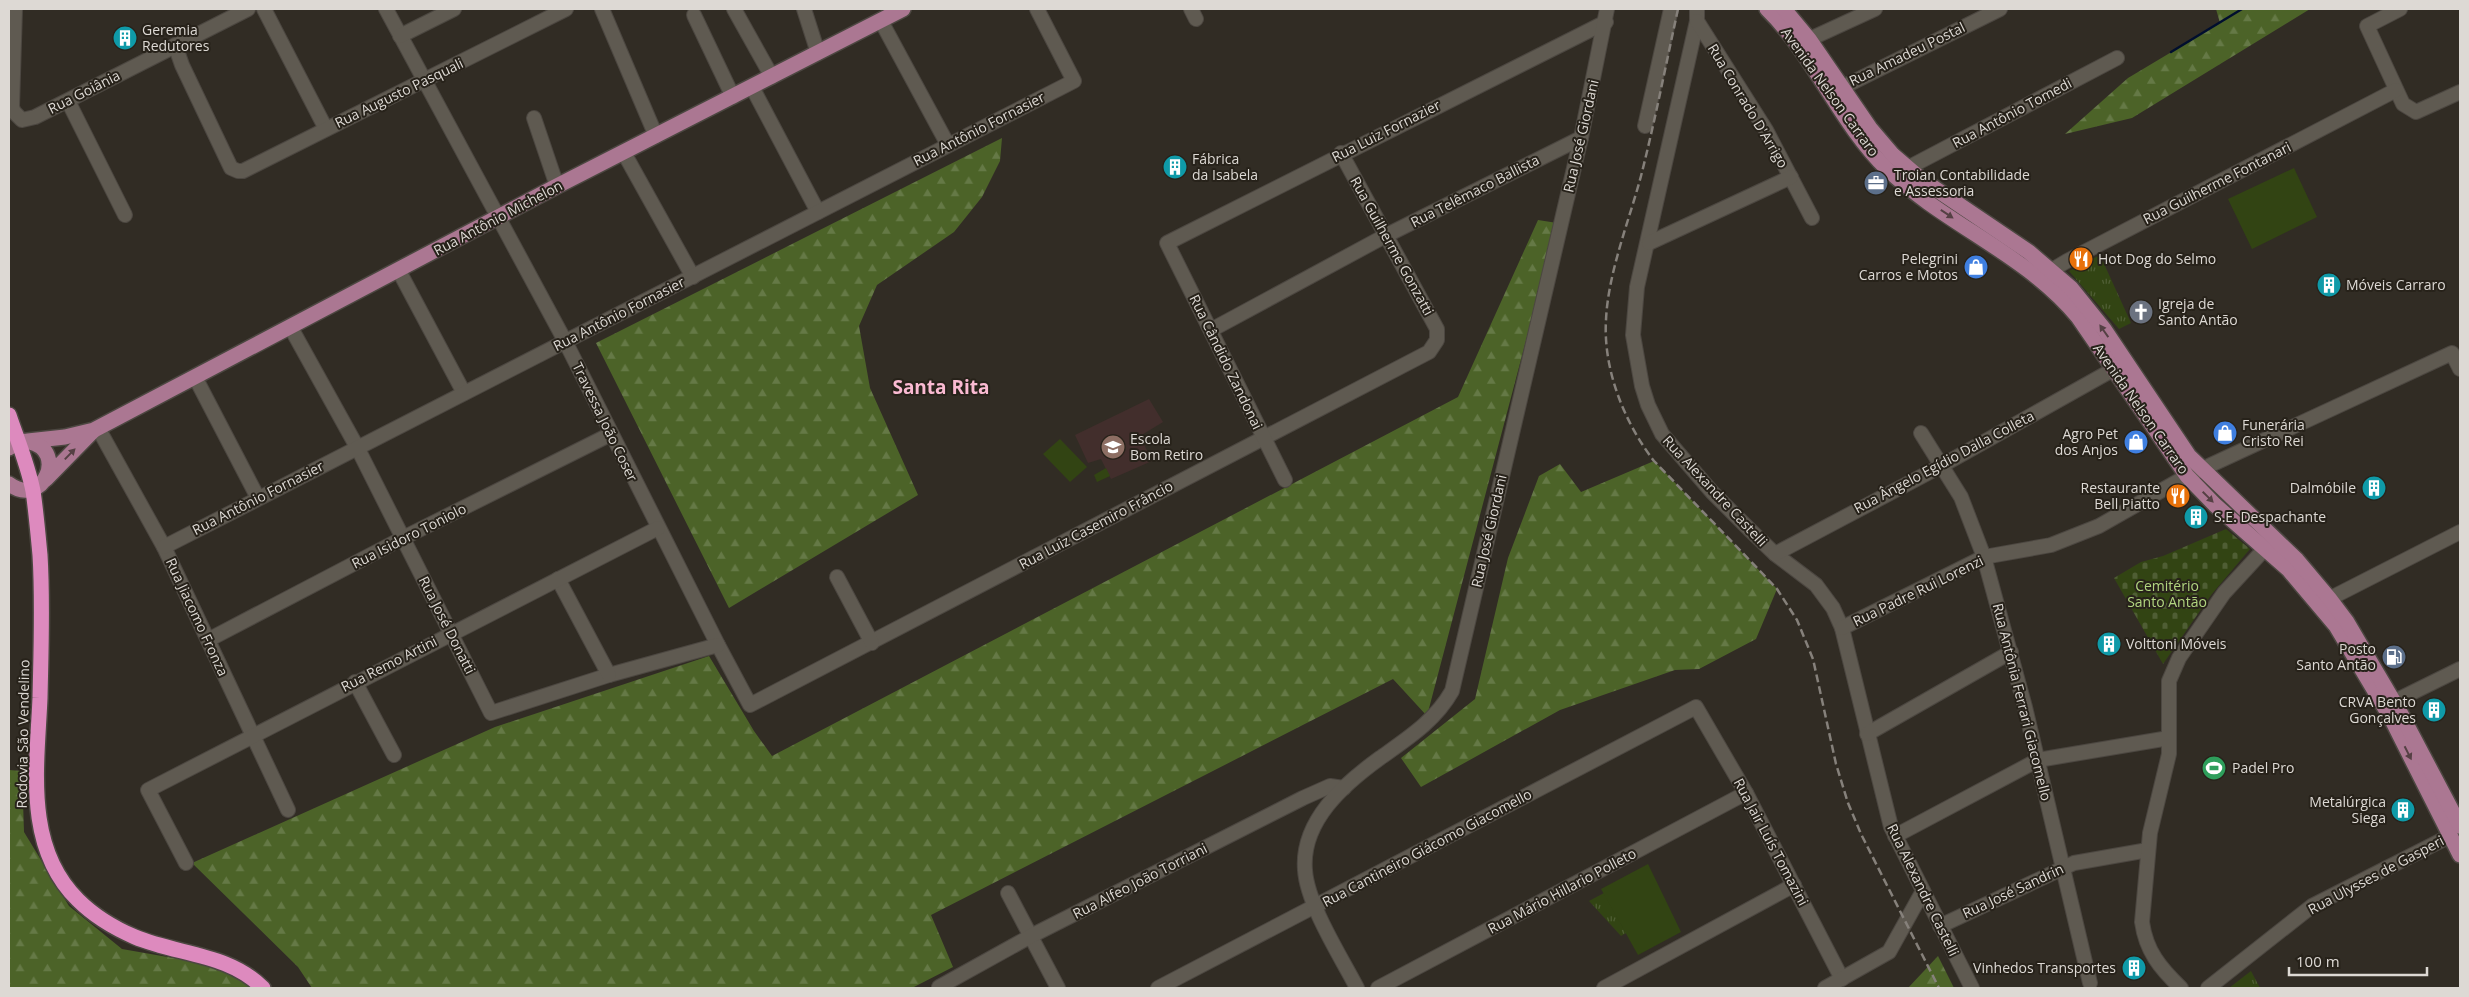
<svg xmlns="http://www.w3.org/2000/svg" width="2469" height="997" viewBox="0 0 2469 997" font-family="'Open Sans',sans-serif">
<style>
.education{fill:#422e2c}
.forest{fill:url(#forest-firs)}
.cemetery{fill:url(#cemetery-stones)}
.park{fill:url(#park-tufts)}
.pitch{fill:#324413}
.lines{fill:none;stroke-linecap:round;stroke-linejoin:round}
.stream{stroke:#000e2e;stroke-width:2.5}
.minor-casing{stroke:#4c4741;stroke-width:16}
.major-casing{stroke:#4c4741;stroke-width:18}
.highway-casing{stroke:#4c4741;stroke-width:18}
.minor{stroke:#5f5a51;stroke-width:14}
.major{stroke:#ab7792;stroke-width:15}
.highway{stroke:#dd8abe;stroke-width:15}
.rail{stroke:#86817b;stroke-width:2.5;stroke-dasharray:8 4;stroke-linecap:butt}
.oneway{fill:#554044}
.labels{text-anchor:middle;stroke-width:4;stroke-linejoin:round;paint-order:stroke}
.poi-label{font-size:14px;fill:#ddd9d4;stroke:#27221a;text-anchor:start}
.street-label{font-size:14px;fill:#ddd9d4;stroke:#27221a}
.park-label{font-size:14px;fill:#b2d680;stroke:#27221a}
.district-label{font-size:19px;font-weight:bold;fill:#fabad2;stroke:#27221a}
</style>
<defs>
<pattern id="forest-firs" width="22" height="20" patternUnits="userSpaceOnUse" patternTransform="scale(1.25)"><rect width="22" height="20" fill="#4c6328"/><path d="M5 1l3.5 6h-7zM16 11l3.5 6h-7z" fill="#657946"/></pattern>
<pattern id="cemetery-stones" width="16" height="16" patternUnits="userSpaceOnUse" patternTransform="scale(1.25)"><rect width="16" height="16" fill="#324413"/><path d="M2 7V4a2 2 0 0 1 4 0v3zM10 15v-3a2 2 0 0 1 4 0v3z" fill="#4f5e34"/></pattern>
<pattern id="park-tufts" width="24" height="20" patternUnits="userSpaceOnUse" patternTransform="scale(1.25)"><rect width="24" height="20" fill="#324413"/><path d="M3 7l-1-3M5 7V3M7 7l1-3M15 17l-1-3M17 17v-4M19 17l1-3" fill="none" stroke="#4f5e34"/></pattern>
</defs>
<rect width="100%" height="100%" fill="#312c24"/>
<path class="education" d="M 1149,399 L 1163,422 L 1140,436 L 1152,461 L 1111,479 L 1101,459 L 1088,463 L 1075,435 Z"/>
<g class="forest">
<path d="M 2216,9 L 2310,9 L 2132,118 L 2065,134 L 2128,78 L 2220,23 Z"/>
<path d="M 1002,138 L 1000,161 L 982,197 L 954,232 L 877,285 L 859,326 L 870,388 L 918,495 L 729,608 L 596,343 Z"/>
<path d="M 1538,220 L 1557,223 L 1427,716 L 1393,679 L 931,915 L 953,967 L 912,988 L 312,988 L 298,967 L 192,863 L 495,727 L 709,656 L 754,731 L 772,756 L 1458,397 Z"/>
<path d="M 1654,461 L 1777,589 L 1756,639 L 1699,669 L 1675,670 L 1560,710 L 1421,787 L 1401,758 L 1475,699 L 1508,558 L 1539,476 L 1560,464 L 1581,492 Z"/>
<path d="M 9,770 L 22,771 L 24,832 L 69,906 L 122,949 L 219,966 L 256,988 L 9,988 Z"/>
<path d="M 1938,956 L 1954,988 L 1908,988 Z"/>
</g>
<path class="cemetery" d="M 2226,529 L 2250,549 L 2211,595 L 2163,664 L 2114,578 L 2141,562 L 2163,556 Z"/>
<g class="park">
<path d="M 2100,255 L 2131,323 L 2119,329 L 2069,271 Z"/>
<path d="M 1604,893 L 1626,933 L 1621,936 L 1589,901 Z"/>
<path d="M 2251,971 L 2260,988 L 2229,988 Z"/>
</g>
<g class="pitch">
<path d="M 2294,168 L 2317,217 L 2252,249 L 2228,199 Z"/>
<path d="M 1060,439 L 1087,467 L 1070,482 L 1043,454 Z"/>
<path d="M 1106,468 L 1110,476 L 1097,482 L 1094,475 Z"/>
<path d="M 1648,864 L 1681,932 L 1638,955 L 1601,889 Z"/>
</g>
<g class="lines">
<path class="stream" d="M 2171,52 L 2242,9"/>
<defs>
<g id="minor">
<path d="M 15,9 L 12,107 L 14,112 L 22,120 L 35,117 L 248,9"/>
<path d="M 264,9 L 326,129"/>
<path d="M 386,9 L 565,341 L 718,645 L 750,705 L 1429,352 L 1437,340 L 1437,329 L 1341,153"/>
<path d="M 602,9 L 656,136"/>
<path d="M 734,9 L 772,77"/>
<path d="M 804,9 L 818,53"/>
<path d="M 1191,9 L 1196,19"/>
<path d="M 1697,9 L 1697,21 L 1637,287 L 1633,335 L 1642,386 L 1648,405 L 1662,434 L 1712,492 L 1750,530 L 1775,554 L 1816,585 L 1833,608 L 1842,628 L 1891,827 L 1972,988"/>
<path d="M 2400,9 L 2367,26 L 2403,104 L 2416,112 L 2460,92"/>
<path d="M 694,15 L 733,97"/>
<path d="M 881,21 L 948,145"/>
<path d="M 1697,21 L 1766,130 L 1812,218"/>
<path d="M 400,36 L 454,9"/>
<path d="M 1799,44 L 1875,9"/>
<path d="M 175,45 L 182,65 L 231,168 L 238,171 L 243,171 L 566,9"/>
<path d="M 752,87 L 818,212"/>
<path d="M 1833,92 L 2000,9"/>
<path d="M 68,101 L 125,215"/>
<path d="M 534,118 L 557,186"/>
<path d="M 1645,126 L 1671,9"/>
<path d="M 624,153 L 693,277"/>
<path d="M 1900,172 L 2117,58"/>
<path d="M 1649,243 L 1791,177"/>
<path d="M 399,271 L 464,393"/>
<path d="M 2042,276 L 2067,261 L 2396,90"/>
<path d="M 291,328 L 357,447 L 491,713 L 609,675 L 718,645"/>
<path d="M 1211,330 L 1385,236 L 1581,138"/>
<path d="M 195,377 L 258,498"/>
<path d="M 98,428 L 164,547 L 288,810"/>
<path d="M 1921,433 L 1961,497 L 1984,557 L 2025,707 L 2090,983"/>
<path d="M 1285,480 L 1167,243 L 1606,22"/>
<path d="M 164,547 L 1074,81 L 1037,9"/>
<path d="M 1775,554 L 1941,466 L 2123,364"/>
<path d="M 837,577 L 872,643"/>
<path d="M 558,579 L 609,675"/>
<path d="M 2321,603 L 2460,532"/>
<path d="M 1842,628 L 1984,557 L 2051,545 L 2099,526 L 2187,476 L 2452,353 L 2460,369"/>
<path d="M 208,640 L 403,538 L 611,434"/>
<path d="M 355,682 L 394,755"/>
<path d="M 2385,706 L 2460,669"/>
<path d="M 1867,734 L 2011,652"/>
<path d="M 1895,836 L 2038,760 L 2169,738"/>
<path d="M 186,863 L 148,790 L 658,528"/>
<path d="M 1008,893 L 1058,988"/>
<path d="M 1940,926 L 2074,863 L 2148,850"/>
<path d="M 939,987 L 1031,936 L 1303,798 L 1330,786 L 1344,788"/>
<path d="M 1158,988 L 1696,707 L 1746,793 L 1842,979"/>
<path d="M 1357,988 C 1341,957 1307,904 1305,870 C 1301,821 1344,784 1380,758 C 1408,738 1435,721 1452,691 L 1581,138 L 1607,9"/>
<path d="M 1378,988 L 1746,793"/>
<path d="M 1604,988 L 1794,885"/>
<path d="M 1825,988 L 1889,952 L 1923,891"/>
<path d="M 2181,988 C 2160,968 2146,951 2142,922 L 2150,833 L 2169,754 L 2169,681 L 2179,658 L 2224,593 L 2271,542"/>
<path d="M 2208,988 L 2312,906 L 2450,836 L 2453,829 L 2457,828"/>
</g>
<g id="major">
<path d="M 1767,9 C 1815,56 1839,122 1887,169 C 1946,225 2026,254 2078,317 L 2187,476 L 2215,505 L 2288,569 L 2336,626 L 2392,720 L 2460,855"/>
<path d="M 1784,9 L 1809,39 L 1870,128 L 1893,155 L 1921,179 L 2029,252 L 2071,288 L 2104,329 L 2189,456 L 2297,560 L 2329,598 L 2347,622 L 2401,714 L 2460,826"/>
<path d="M 28,441 L 65,437 L 94,430 L 557,186 L 903,9"/>
<path d="M 9,448 C 15,443 22,440 30,442 C 68,451 43,509 9,484"/>
<path d="M 46,479 L 93,431"/>
</g>
<path id="highway" d="M 9,415 C 17,439 28,465 33,491 C 36,511 38,534 40,555 C 43,602 41,651 40,698 C 37,767 24,847 78,900 C 94,916 114,928 135,937 C 178,955 228,953 263,988"/>
</defs>
<use href="#minor" class="minor-casing"/>
<use href="#major" class="major-casing"/>
<use href="#highway" class="highway-casing"/>
<use href="#minor" class="minor"/>
<use href="#major" class="major"/>
<use href="#highway" class="highway"/>
<path class="rail" d="M 1678,9 C 1666,64 1655,121 1641,176 C 1629,221 1608,273 1606,320 C 1603,369 1624,422 1654,461 L 1761,572 L 1777,589 L 1797,620 L 1813,659 L 1836,764 L 1848,803 L 1861,834 L 1939,988"/>
</g>
<defs><path id="oneway-solid" d="M-6-.8H1V-3.2L6.5 0L1 3.2V.8H-6Z" transform="scale(1.25)"/></defs>
<g class="oneway">
<use href="#oneway-solid" transform="translate(1947 214) rotate(34)"/>
<use href="#oneway-solid" transform="translate(2104 331) rotate(-125)"/>
<use href="#oneway-solid" transform="translate(70 454) rotate(-46)"/>
<use href="#oneway-solid" transform="translate(2208 497) rotate(45)"/>
<use href="#oneway-solid" transform="translate(2408 753) rotate(63)"/>
</g>
<defs>
<symbol id="building-disc" viewBox="-11 -11 22 22"><circle r="9.5" fill="#0f9aa8" stroke="#27221a"/><path d="M-4-6H4V6H1V3H-1V6H-4ZM-2.5-4.3h1.7v1.8h-1.7ZM.8-4.3h1.7v1.8H.8ZM-2.5-1h1.7V.8h-1.7ZM.8-1h1.7V.8H.8Z" fill="#fff"/></symbol>
<symbol id="office-disc" viewBox="-11 -11 22 22"><circle r="9.5" fill="#5c6f8a" stroke="#27221a"/><path d="M-6-3h4V-5.5h4V-3h4V5H-6ZM-1-4.5V-3h2v-1.5ZM-6 0V1H6V0Z" fill="#fff"/></symbol>
<symbol id="restaurant-disc" viewBox="-11 -11 22 22"><circle r="9.5" fill="#e8710a" stroke="#27221a"/><path d="M-5-6h1v4h1v-4h1v4h1v-4h1v5L-1.5 .5V6h-2V.5L-5-1ZM5-6V6H3V1.5H1.5Q1.5-4 5-6Z" fill="#fff"/></symbol>
<symbol id="shop-disc" viewBox="-11 -11 22 22"><circle r="9.5" fill="#3f7fe0" stroke="#27221a"/><path d="M-5-2.5h2.3a2.7 3.5 0 0 1 5.4 0H5L5.5 6h-11ZM-1.5-2.5h3a1.5 2.3 0 0 0-3 0Z" fill="#fff"/></symbol>
<symbol id="church-disc" viewBox="-11 -11 22 22"><circle r="9.5" fill="#6b7280" stroke="#27221a"/><path d="M-1.2-6h2.4v3.5h3.3v2.4h-3.3V6h-2.4V-.1h-3.3v-2.4h3.3Z" fill="#fff"/></symbol>
<symbol id="school-disc" viewBox="-11 -11 22 22"><circle r="9.5" fill="#8d6e63" stroke="#27221a"/><path d="M0-5L7-2L0 1L-7-2ZM-4 1L0 2.5L4 1V4Q0 6-4 4Z" fill="#fff"/></symbol>
<symbol id="fuel-disc" viewBox="-11 -11 22 22"><circle r="9.5" fill="#5c6f8a" stroke="#27221a"/><path d="M-5.5-6h7V0h2V4h1.3V-2.5L3-4.5l.8-.8L6-3V5H2.5V1h-1V6h-7ZM-4.2-4.7v3.2H.2V-4.7Z" fill="#fff"/></symbol>
<symbol id="stadium-disc" viewBox="-11 -11 22 22"><circle r="9.5" fill="#2e9e5b" stroke="#27221a"/><path d="M0-5a6.5 5 0 1 0 0 10a6.5 5 0 1 0 0-10ZM-3.5-1.8h7v3.6h-7Z" fill="#fff"/></symbol>
</defs>
<g fill-rule="evenodd">
<use href="#building-disc" x="111" y="24" width="28" height="28"/>
<use href="#building-disc" x="1161" y="153" width="28" height="28"/>
<use href="#office-disc" x="1862" y="169" width="28" height="28"/>
<use href="#restaurant-disc" x="2067" y="245" width="28" height="28"/>
<use href="#shop-disc" x="1962" y="253" width="28" height="28"/>
<use href="#building-disc" x="2315" y="271" width="28" height="28"/>
<use href="#church-disc" x="2127" y="298" width="28" height="28"/>
<use href="#shop-disc" x="2211" y="419" width="28" height="28"/>
<use href="#shop-disc" x="2122" y="428" width="28" height="28"/>
<use href="#school-disc" x="1099" y="433" width="28" height="28"/>
<use href="#building-disc" x="2360" y="474" width="28" height="28"/>
<use href="#restaurant-disc" x="2164" y="482" width="28" height="28"/>
<use href="#building-disc" x="2182" y="503" width="28" height="28"/>
<use href="#building-disc" x="2095" y="630" width="28" height="28"/>
<use href="#fuel-disc" x="2380" y="643" width="28" height="28"/>
<use href="#building-disc" x="2420" y="696" width="28" height="28"/>
<use href="#stadium-disc" x="2200" y="754" width="28" height="28"/>
<use href="#building-disc" x="2389" y="796" width="28" height="28"/>
<use href="#building-disc" x="2120" y="954" width="28" height="28"/>
</g>
<g class="labels">
<g class="poi-label">
<text x="142" y="35">Geremia<tspan x="142" dy="16">Redutores</tspan></text>
<text x="1192" y="164">Fábrica<tspan x="1192" dy="16">da Isabela</tspan></text>
<text x="1894" y="180">Troian Contabilidade<tspan x="1894" dy="16">e Assessoria</tspan></text>
<text x="1958" y="264" text-anchor="end">Pelegrini<tspan x="1958" dy="16">Carros e Motos</tspan></text>
<text x="2098" y="264">Hot Dog do Selmo</text>
<text x="2346" y="290">Móveis Carraro</text>
<text x="2158" y="309">Igreja de<tspan x="2158" dy="16">Santo Antão</tspan></text>
<text x="2242" y="430">Funerária<tspan x="2242" dy="16">Cristo Rei</tspan></text>
<text x="2118" y="439" text-anchor="end">Agro Pet<tspan x="2118" dy="16">dos Anjos</tspan></text>
<text x="1130" y="444">Escola<tspan x="1130" dy="16">Bom Retiro</tspan></text>
<text x="2160" y="493" text-anchor="end">Restaurante<tspan x="2160" dy="16">Bell Piatto</tspan></text>
<text x="2356" y="493" text-anchor="end">Dalmóbile</text>
<text x="2214" y="522">S.E. Despachante</text>
<text x="2126" y="649">Volttoni Móveis</text>
<text x="2376" y="654" text-anchor="end">Posto<tspan x="2376" dy="16">Santo Antão</tspan></text>
<text x="2416" y="707" text-anchor="end">CRVA Bento<tspan x="2416" dy="16">Gonçalves</tspan></text>
<text x="2232" y="773">Padel Pro</text>
<text x="2386" y="807" text-anchor="end">Metalúrgica<tspan x="2386" dy="16">Siega</tspan></text>
<text x="2116" y="973" text-anchor="end">Vinhedos Transportes</text>
</g>
<g class="street-label">
<text transform="translate(1907 54) rotate(-26)" y="5">Rua Amadeu Postal</text>
<text transform="translate(84 92) rotate(-27)" y="5">Rua Goiânia</text>
<text transform="translate(1830 92) rotate(54)" y="5">Avenida Nelson Carraro</text>
<text transform="translate(399 93) rotate(-26)" y="5">Rua Augusto Pasquali</text>
<text transform="translate(1748 106) rotate(59)" y="5">Rua Conrado D'Arrigo</text>
<text transform="translate(2012 113) rotate(-28)" y="5">Rua Antônio Tomedi</text>
<text transform="translate(979 129) rotate(-27)" y="5">Rua Antônio Fornasier</text>
<text transform="translate(1386 131) rotate(-27)" y="5">Rua Luiz Fornazier</text>
<text transform="translate(1581 136) rotate(-77)" y="5">Rua José Giordani</text>
<text transform="translate(2217 183) rotate(-27)" y="5">Rua Guilherme Fontanari</text>
<text transform="translate(1475 191) rotate(-27)" y="5">Rua Telêmaco Ballista</text>
<text transform="translate(498 218) rotate(-28)" y="5">Rua Antônio Michelon</text>
<text transform="translate(1392 246) rotate(61)" y="5">Rua Guilherme Gonzatti</text>
<text transform="translate(619 314) rotate(-27)" y="5">Rua Antônio Fornasier</text>
<text transform="translate(1226 362) rotate(64)" y="5">Rua Cândido Zandonai</text>
<text transform="translate(2141 409) rotate(55)" y="5">Avenida Nelson Carraro</text>
<text transform="translate(605 422) rotate(64)" y="5">Travessa João Coser</text>
<text transform="translate(1944 462) rotate(-28)" y="5">Rua Ângelo Egídio Dalla Colleta</text>
<text transform="translate(1715 491) rotate(47)" y="5">Rua Alexandre Castelli</text>
<text transform="translate(258 498) rotate(-27)" y="5">Rua Antônio Fornasier</text>
<text transform="translate(1096 525) rotate(-28)" y="5">Rua Luiz Casemiro Frâncio</text>
<text transform="translate(1489 531) rotate(-77)" y="5">Rua José Giordani</text>
<text transform="translate(409 536) rotate(-27)" y="5">Rua Isidoro Toniolo</text>
<text transform="translate(1918 591) rotate(-26)" y="5">Rua Padre Rui Lorenzi</text>
<text transform="translate(197 617) rotate(65)" y="5">Rua Jiacomo Fronza</text>
<text transform="translate(447 625) rotate(63)" y="5">Rua José Donatti</text>
<text transform="translate(389 664) rotate(-27)" y="5">Rua Remo Artini</text>
<text transform="translate(2022 702) rotate(76)" y="5">Rua Antônia Ferrari Giacomello</text>
<text transform="translate(23 734) rotate(-89)" y="5">Rodovia São Vendelino</text>
<text transform="translate(1771 842) rotate(62)" y="5">Rua Jair Luís Tomazini</text>
<text transform="translate(1427 848) rotate(-28)" y="5">Rua Cantineiro Giácomo Giacomello</text>
<text transform="translate(2376 875) rotate(-28)" y="5">Rua Ulysses de Gasperi</text>
<text transform="translate(1140 881) rotate(-27)" y="5">Rua Alfeo João Torriani</text>
<text transform="translate(1923 890) rotate(64)" y="5">Rua Alexandre Castelli</text>
<text transform="translate(1562 891) rotate(-28)" y="5">Rua Mário Hillario Polleto</text>
<text transform="translate(2013 891) rotate(-25)" y="5">Rua José Sandrin</text>
</g>
<g class="park-label">
<text x="2167" y="591">Cemitério<tspan x="2167" dy="16">Santo Antão</tspan></text>
</g>
<g class="district-label">
<text x="941" y="394">Santa Rita</text>
</g>
</g>
<rect width="2469" height="997" fill="none" stroke="#ddd9d4" stroke-width="20"/>
<path d="M2289 967v8h138v-8" fill="none" stroke="#ddd9d4" stroke-width="2.5"/>
<text x="2296" y="967" font-size="15" fill="#ddd9d4" stroke="#27221a" stroke-width="4" paint-order="stroke">100 m</text>
</svg>
